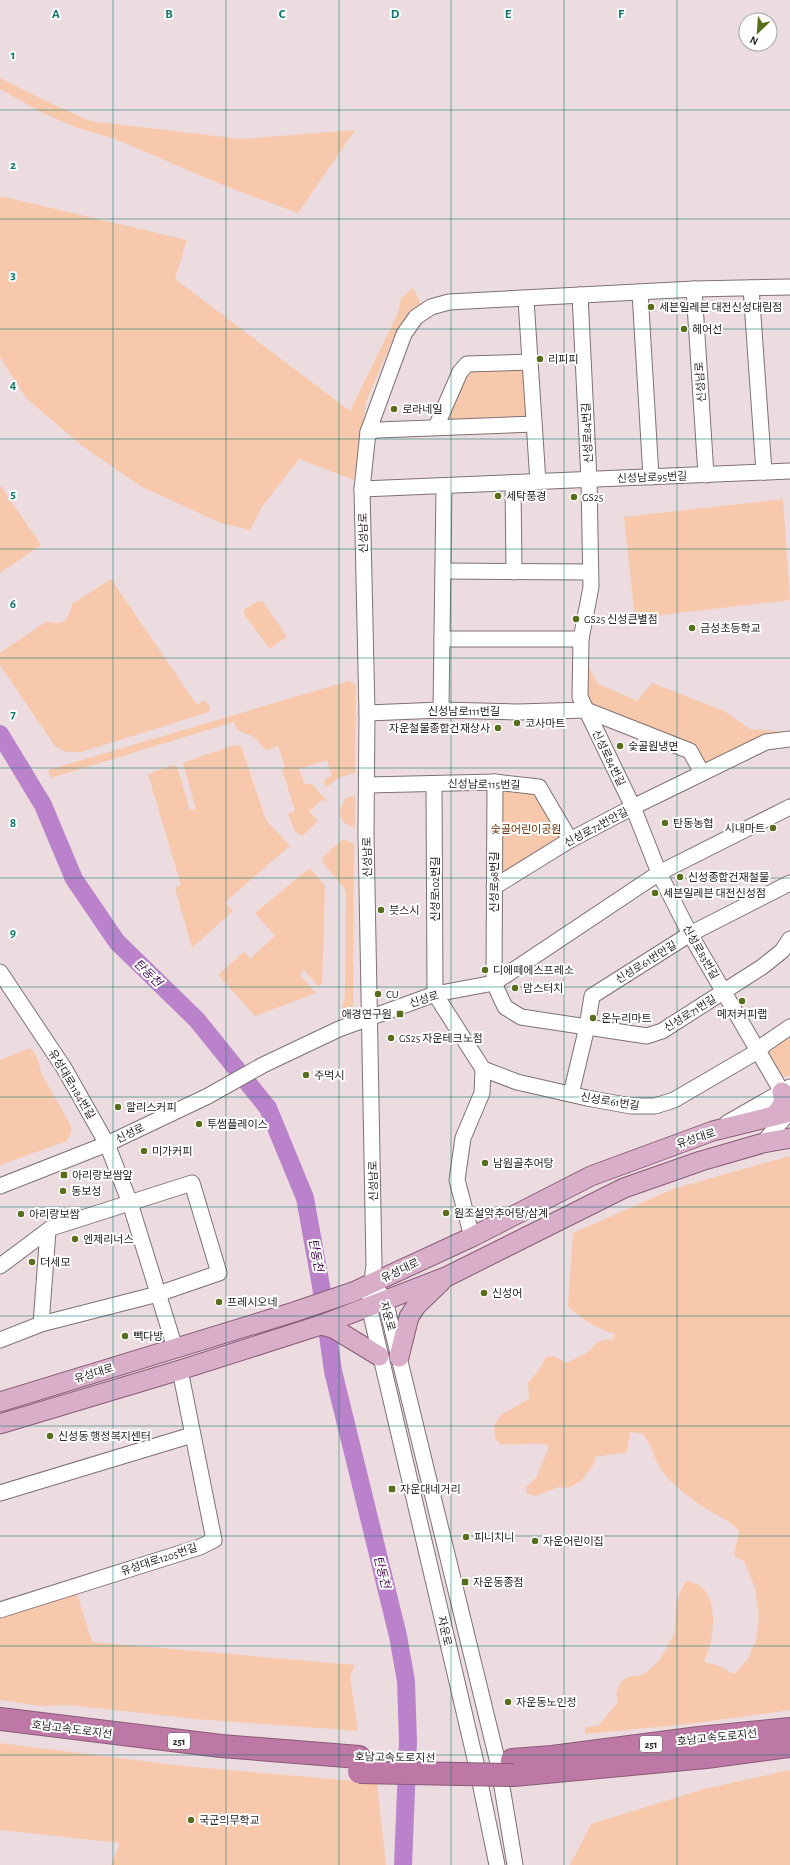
<svg xmlns="http://www.w3.org/2000/svg" width="790" height="1865" viewBox="0 0 790 1865" font-family="'Alegreya Sans','Noto Sans KR',sans-serif">
<style>
.green{fill:#f7c8ab}
.lines{fill:none;stroke-linecap:round;stroke-linejoin:round}
.river{stroke:#bb82cc;stroke-width:18}
.minor-casing{stroke:#7f7174;stroke-width:17}
.major-casing{stroke:#8a5b78;stroke-width:21}
.highway-casing{stroke:#8a5b78;stroke-width:24}
.minor{stroke:#fff;stroke-width:15}
.major{stroke:#d8aec9;stroke-width:19}
.highway{stroke:#be78a5;stroke-width:22}
.highway-bridge-casing{stroke:#8a5b78;stroke-width:24;stroke-linecap:butt}
.highway-bridge{stroke:#be78a5;stroke-width:22}
.grid{fill:none;stroke:#0f766e;stroke-width:1;stroke-opacity:0.55}
.poi-dot{fill:#596e1d;stroke:#fff;stroke-width:1.5}
.labels{text-anchor:middle;stroke-width:4;stroke-linejoin:round;paint-order:stroke}
.shield{fill:#fff;stroke:#696666;stroke-width:1}
.shield-label{font-size:10px;font-weight:bold;fill:#292425}
.poi-label{font-size:11px;fill:#292425;stroke:#fff;text-anchor:start}
.street-label{font-size:11px;fill:#292425;stroke:#fff}
.park-label{font-size:11px;fill:#69340b;stroke:#fff}
.water-label{font-size:12px;font-style:italic;fill:#430c51;stroke:#fff}
.grid-label{font-size:13px;text-anchor:middle;font-weight:bold;fill:#0f766e;stroke:#fff;stroke-width:4;stroke-linejoin:round;paint-order:stroke}
</style>
<rect width="100%" height="100%" fill="#ecdcdf"/>
<g class="green">
<path d="M 0,78 L 44,100 L 90,121 L 241,139 L 355,130 L 298,213 L 225,186 L 113,138 L 75,127 L 41,112 L 0,89 Z"/>
<path d="M 0,196 L 187,240 L 175,279 L 350,411 L 398,313 L 401,298 L 413,288 L 422,306 L 406,318 L 392,341 L 366,402 L 354,480 L 299,459 L 261,508 L 250,530 L 221,523 L 142,487 L 81,445 L 26,398 L 0,357 Z"/>
<path d="M 521,370 L 525,373 L 526,414 L 522,418 L 451,422 L 447,420 L 468,371 Z"/>
<path d="M 0,485 L 41,545 L 0,573 Z"/>
<path d="M 783,499 L 790,600 L 635,618 L 624,517 Z"/>
<path d="M 111,579 L 197,705 L 204,700 L 210,707 L 209,712 L 81,752 L 66,752 L 55,746 L 0,665 L 0,653 L 47,621 C 64,627 69,620 72,604 Z"/>
<path d="M 258,601 L 263,602 L 286,635 L 285,638 L 271,648 L 268,647 L 244,614 L 244,610 Z"/>
<path d="M 587,663 L 597,683 L 637,701 L 652,683 L 724,711 L 750,729 L 790,732 L 707,767 L 589,706 L 586,700 Z"/>
<path d="M 349,681 L 356,685 L 355,773 L 340,777 L 327,787 L 324,783 L 325,779 L 332,776 L 327,760 L 299,769 L 305,784 L 312,784 L 326,800 L 323,802 L 321,800 L 309,811 L 318,821 L 302,836 L 295,831 L 288,814 L 295,811 L 282,769 L 285,767 L 278,746 L 266,750 L 254,737 L 237,730 L 234,722 L 51,778 L 48,770 Z"/>
<path d="M 235,745 L 241,746 L 266,820 L 290,846 L 225,902 L 233,911 L 192,948 L 175,888 L 181,885 L 148,774 L 173,765 L 177,766 L 190,810 L 196,809 L 183,764 L 184,762 Z"/>
<path d="M 504,788 L 537,791 L 560,832 L 558,843 L 501,875 L 499,793 Z"/>
<path d="M 355,795 L 355,827 C 344,825 341,821 339,811 L 346,798 Z"/>
<path d="M 343,839 L 354,844 L 353,1005 L 348,1014 L 345,1014 L 342,1009 L 345,996 L 346,893 L 345,889 L 323,863 L 322,858 Z"/>
<path d="M 310,868 L 325,886 L 322,984 L 318,986 L 304,970 L 300,975 L 316,993 L 255,1016 L 220,977 L 219,974 L 244,952 L 250,959 L 275,936 L 255,913 Z"/>
<path d="M 790,1036 L 790,1075 L 787,1077 L 775,1074 L 767,1059 L 768,1053 Z"/>
<path d="M 30,1048 L 36,1055 L 42,1075 L 70,1124 L 72,1129 L 67,1141 L 0,1165 L 0,1060 Z"/>
<path d="M 790,1156 L 790,1710 L 689,1724 L 585,1734 L 585,1727 L 598,1726 L 618,1702 L 616,1693 L 620,1683 L 628,1677 L 643,1675 L 660,1660 L 675,1632 L 676,1605 L 679,1594 L 686,1581 C 716,1584 715,1619 711,1641 C 709,1648 706,1655 704,1662 L 719,1666 L 734,1674 L 748,1659 L 756,1640 L 759,1617 L 755,1588 L 744,1561 L 734,1556 L 739,1531 C 729,1520 723,1519 712,1512 C 699,1505 675,1487 666,1476 C 655,1464 653,1447 643,1434 L 630,1432 L 627,1452 L 595,1457 L 594,1464 L 581,1481 L 568,1488 L 559,1487 L 535,1496 L 526,1493 L 526,1487 L 536,1478 L 548,1450 L 548,1445 C 532,1441 516,1446 500,1444 L 495,1438 L 494,1425 L 501,1415 L 529,1399 L 528,1383 L 539,1370 L 546,1357 L 554,1356 L 566,1363 L 585,1354 L 600,1341 L 613,1339 L 615,1334 C 596,1328 582,1320 568,1306 L 573,1233 L 673,1189 Z"/>
<path d="M 77,1594 L 92,1642 L 355,1665 L 350,1676 L 358,1731 L 196,1719 L 68,1705 L 42,1706 L 0,1700 L 0,1618 Z"/>
<path d="M 0,1743 L 183,1766 L 377,1783 L 386,1865 L 111,1865 L 120,1843 L 0,1830 Z"/>
<path d="M 790,1770 L 790,1865 L 570,1865 L 591,1824 L 704,1789 Z"/>
</g>
<g class="lines">
<path class="river" d="M 0,734 L 43,805 L 74,879 L 117,942 L 197,1020 L 268,1108 L 305,1198 L 321,1286 L 333,1371 L 398,1636 L 406,1681 L 408,1742 L 403,1865"/>
<defs>
<g id="minor">
<path d="M 751,288 L 764,472"/>
<path d="M 694,289 L 706,475"/>
<path d="M 640,292 L 651,477"/>
<path d="M 580,295 L 589,480 L 591,587 L 581,639 L 580,697 L 633,807 L 659,873 L 690,934 L 782,1092"/>
<path d="M 526,300 L 538,482"/>
<path d="M 436,427 L 460,372 L 467,364 L 530,362"/>
<path d="M 368,432 L 378,430 L 534,424"/>
<path d="M 513,483 L 514,572"/>
<path d="M 362,489 L 790,471"/>
<path d="M 444,571 L 590,572"/>
<path d="M 442,639 L 581,639"/>
<path d="M 441,710 L 444,486"/>
<path d="M 367,713 L 441,710 L 518,712 L 586,710 L 690,751 L 702,773"/>
<path d="M 495,782 L 494,983 L 505,1007 L 521,1017 L 647,1036 L 662,1031 L 762,967 L 782,951 L 790,939"/>
<path d="M 434,784 L 435,994 L 483,1069 L 517,1082 L 587,1098 L 631,1106 L 655,1106 L 674,1100 L 758,1051 L 765,1044 L 790,1027"/>
<path d="M 368,785 L 495,782 L 539,787 L 570,840"/>
<path d="M 494,887 L 570,840 L 633,807 L 766,742 L 790,739"/>
<path d="M 0,972 L 64,1068 L 107,1144 L 130,1203 L 175,1348"/>
<path d="M 571,1094 L 587,1027 L 592,996 L 690,934 L 790,883"/>
<path d="M 727,1123 L 790,1087"/>
<path d="M 763,1143 L 790,1111"/>
<path d="M 0,1186 L 107,1144 L 208,1096 L 263,1065 L 339,1029 L 435,994 L 494,983 L 659,873 L 790,807"/>
<path d="M 472,1237 L 457,1180 L 463,1138 L 482,1093 L 483,1069"/>
<path d="M 0,1266 L 51,1228 L 192,1183 L 219,1273 L 158,1294 L 41,1324 L 0,1340"/>
<path d="M 379,1292 L 385,1300 L 498,1763 L 515,1865"/>
<path d="M 41,1324 L 48,1231"/>
<path d="M 0,1493 L 192,1435"/>
<path d="M 0,1610 L 200,1547 L 214,1540 L 180,1370"/>
<path d="M 497,1865 L 476,1763 L 369,1306 L 374,1265 L 366,833 L 367,713 L 362,489 L 368,432 L 404,334 L 416,317 L 431,307 L 449,302 L 694,289 L 790,287"/>
</g>
<g id="major">
<path d="M 774,1116 C 781,1108 786,1103 782,1092"/>
<path d="M 321,1325 L 333,1328 L 379,1356"/>
<path d="M 399,1357 L 409,1317 L 416,1306 L 441,1282"/>
<path d="M 0,1402 L 294,1312 L 353,1292 L 472,1237 L 591,1176 L 713,1131 L 790,1112"/>
<path d="M 0,1424 L 180,1370 L 321,1325 L 448,1276 L 624,1188 L 701,1161 L 763,1143 L 790,1138"/>
</g>
<g id="highway">
<path d="M 0,1719 L 221,1746 L 359,1757"/>
<path d="M 512,1760 L 552,1757 L 699,1738 L 790,1729"/>
<path d="M 514,1775 L 706,1757 L 790,1746"/>
</g>
</defs>
<use href="#minor" class="minor-casing"/>
<use href="#major" class="major-casing"/>
<use href="#highway" class="highway-casing"/>
<use href="#minor" class="minor"/>
<use href="#major" class="major"/>
<use href="#highway" class="highway"/>
<defs>
<path id="highway-bridge" d="M 359,1772 L 514,1775"/>
</defs>
<use href="#highway-bridge" class="highway-bridge-casing"/>
<use href="#highway-bridge" class="highway-bridge"/>
</g>
<path class="grid" d="M 113,0 L 113,1865M 226,0 L 226,1865M 339,0 L 339,1865M 451,0 L 451,1865M 564,0 L 564,1865M 677,0 L 677,1865M 0,110 L 790,110M 0,219 L 790,219M 0,329 L 790,329M 0,439 L 790,439M 0,549 L 790,549M 0,658 L 790,658M 0,768 L 790,768M 0,878 L 790,878M 0,987 L 790,987M 0,1097 L 790,1097M 0,1207 L 790,1207M 0,1316 L 790,1316M 0,1426 L 790,1426M 0,1536 L 790,1536M 0,1646 L 790,1646M 0,1755 L 790,1755"/>
<g class="poi-dot">
<circle cx="651" cy="307" r="4"/>
<circle cx="684" cy="329" r="4"/>
<circle cx="540" cy="359" r="4"/>
<circle cx="394" cy="409" r="4"/>
<circle cx="498" cy="496" r="4"/>
<circle cx="574" cy="497" r="4"/>
<circle cx="576" cy="619" r="4"/>
<circle cx="692" cy="628" r="4"/>
<circle cx="517" cy="723" r="4"/>
<circle cx="498" cy="728" r="4"/>
<circle cx="620" cy="746" r="4"/>
<circle cx="665" cy="823" r="4"/>
<circle cx="773" cy="828" r="4"/>
<circle cx="680" cy="877" r="4"/>
<circle cx="655" cy="893" r="4"/>
<circle cx="381" cy="910" r="4"/>
<circle cx="485" cy="970" r="4"/>
<circle cx="515" cy="988" r="4"/>
<circle cx="378" cy="994" r="4"/>
<circle cx="742" cy="1001" r="4"/>
<rect x="396" y="1010" width="8" height="8" rx="2"/>
<circle cx="593" cy="1018" r="4"/>
<circle cx="391" cy="1038" r="4"/>
<circle cx="306" cy="1075" r="4"/>
<circle cx="118" cy="1107" r="4"/>
<circle cx="199" cy="1124" r="4"/>
<circle cx="144" cy="1151" r="4"/>
<circle cx="485" cy="1163" r="4"/>
<rect x="60" y="1171" width="8" height="8" rx="2"/>
<circle cx="63" cy="1191" r="4"/>
<circle cx="446" cy="1213" r="4"/>
<circle cx="21" cy="1214" r="4"/>
<circle cx="75" cy="1239" r="4"/>
<circle cx="32" cy="1262" r="4"/>
<circle cx="484" cy="1293" r="4"/>
<circle cx="219" cy="1302" r="4"/>
<circle cx="125" cy="1336" r="4"/>
<circle cx="50" cy="1436" r="4"/>
<rect x="388" y="1485" width="8" height="8" rx="2"/>
<circle cx="466" cy="1537" r="4"/>
<circle cx="535" cy="1541" r="4"/>
<rect x="461" y="1578" width="8" height="8" rx="2"/>
<circle cx="508" cy="1702" r="4"/>
<circle cx="191" cy="1820" r="4"/>
</g>
<g class="labels">
<g class="shield">
<rect x="168" y="1733" width="22" height="16" rx="3"/>
<rect x="640" y="1736" width="22" height="16" rx="3"/>
</g>
<g class="shield-label">
<text x="179" y="1745">251</text>
<text x="651" y="1748">251</text>
</g>
<g class="poi-label">
<text x="659" y="311">세븐일레븐 대전신성대림점</text>
<text x="692" y="333">헤어선</text>
<text x="548" y="363">리피피</text>
<text x="402" y="413">로라네일</text>
<text x="506" y="500">세탁풍경</text>
<text x="582" y="501">GS25</text>
<text x="584" y="623">GS25 신성큰별점</text>
<text x="700" y="632">금성초등학교</text>
<text x="525" y="727">코사마트</text>
<text x="490" y="732" text-anchor="end">자운철물종합건재상사</text>
<text x="628" y="750">숯골원냉면</text>
<text x="673" y="827">탄동농협</text>
<text x="765" y="832" text-anchor="end">시내마트</text>
<text x="688" y="881">신성종합건재철물</text>
<text x="663" y="897">세븐일레븐 대전신성점</text>
<text x="389" y="914">븟스시</text>
<text x="493" y="974">디에떼에스프레소</text>
<text x="523" y="992">맘스터치</text>
<text x="386" y="998">CU</text>
<text x="392" y="1018" text-anchor="end">애경연구원</text>
<text x="742" y="1018" text-anchor="middle">메저커피랩</text>
<text x="601" y="1022">온누리마트</text>
<text x="399" y="1042">GS25 자운테크노점</text>
<text x="314" y="1079">주먹시</text>
<text x="126" y="1111">할리스커피</text>
<text x="207" y="1128">투썸플레이스</text>
<text x="152" y="1155">미가커피</text>
<text x="493" y="1167">남원골추어탕</text>
<text x="72" y="1179">아리랑보쌈앞</text>
<text x="71" y="1195">동보성</text>
<text x="454" y="1217">원조설악추어탕/삼계</text>
<text x="29" y="1218">아리랑보쌈</text>
<text x="83" y="1243">엔제리너스</text>
<text x="40" y="1266">더세모</text>
<text x="492" y="1297">신성어</text>
<text x="227" y="1306">프레시오네</text>
<text x="133" y="1340">빽다방</text>
<text x="58" y="1440">신성동 행정복지센터</text>
<text x="400" y="1493">자운대네거리</text>
<text x="474" y="1541">피니치니</text>
<text x="543" y="1545">자운어린이집</text>
<text x="473" y="1586">자운동종점</text>
<text x="516" y="1706">자운동노인정</text>
<text x="199" y="1824">국군의무학교</text>
</g>
<g class="street-label">
<text transform="translate(700 382) rotate(-94)" y="4">신성남로</text>
<text transform="translate(587 433) rotate(-93)" y="4">신성로84번길</text>
<text transform="translate(652 477) rotate(-2)" y="4">신성남로95번길</text>
<text transform="translate(363 533) rotate(-91)" y="4">신성남로</text>
<text x="464" y="715">신성남로111번길</text>
<text transform="translate(609 758) rotate(64)" y="4">신성로84번길</text>
<text transform="translate(484 784) rotate(1)" y="4">신성남로115번길</text>
<text transform="translate(596 827) rotate(-28)" y="4">신성로72번안길</text>
<text transform="translate(367 857) rotate(-91)" y="4">신성남로</text>
<text transform="translate(494 882) rotate(-90)" y="4">신성로98번길</text>
<text transform="translate(435 889) rotate(-90)" y="4">신성로102번길</text>
<text transform="translate(701 952) rotate(60)" y="4">신성로83번길</text>
<text transform="translate(646 962) rotate(-32)" y="4">신성로61번안길</text>
<text transform="translate(424 999) rotate(-17)" y="4">신성로</text>
<text transform="translate(690 1013) rotate(-32)" y="4">신성로71번길</text>
<text transform="translate(72 1084) rotate(59)" y="4">유성대로1184번길</text>
<text transform="translate(610 1101) rotate(9)" y="4">신성로61번길</text>
<text transform="translate(130 1133) rotate(-26)" y="4">신성로</text>
<text transform="translate(696 1138) rotate(-18)" y="4">유성대로</text>
<text transform="translate(373 1181) rotate(-91)" y="4">신성남로</text>
<text transform="translate(400 1270) rotate(-25)" y="4">유성대로</text>
<text transform="translate(388 1316) rotate(74)" y="4">자운로</text>
<text transform="translate(94 1373) rotate(-17)" y="4">유성대로</text>
<text transform="translate(159 1559) rotate(-18)" y="4">유성대로1205번길</text>
<text transform="translate(445 1631) rotate(77)" y="4">자운로</text>
<text transform="translate(72 1729) rotate(7)" y="4">호남고속도로지선</text>
<text transform="translate(717 1737) rotate(-6)" y="4">호남고속도로지선</text>
<text transform="translate(395 1757) rotate(1)" y="4">호남고속도로지선</text>
</g>
<g class="park-label">
<text x="526" y="833">숯골어린이공원</text>
</g>
<g class="water-label">
<text transform="translate(148 973) rotate(44)" y="4">탄동천</text>
<text transform="translate(316 1255) rotate(79)" y="4">탄동천</text>
<text transform="translate(382 1572) rotate(76)" y="4">탄동천</text>
</g>
</g>
<g class="grid-label">
<text x="56" y="18">A</text>
<text x="169" y="18">B</text>
<text x="282" y="18">C</text>
<text x="395" y="18">D</text>
<text x="508" y="18">E</text>
<text x="621" y="18">F</text>
<text x="13" y="59">1</text>
<text x="13" y="169">2</text>
<text x="13" y="279">3</text>
<text x="13" y="389">4</text>
<text x="13" y="498">5</text>
<text x="13" y="608">6</text>
<text x="13" y="718">7</text>
<text x="13" y="827">8</text>
<text x="13" y="937">9</text>
</g>
<g transform="translate(758 32) rotate(205)"><circle r="19" fill="#ffffff" stroke="#a9a7a8"/>
<path d="M0-3L7 15L0 10L-7 15Z" fill="#596e1d"/>
<text y="-6" font-size="11" font-weight="bold" text-anchor="middle" fill="#292425">N</text>
</g>
</svg>
